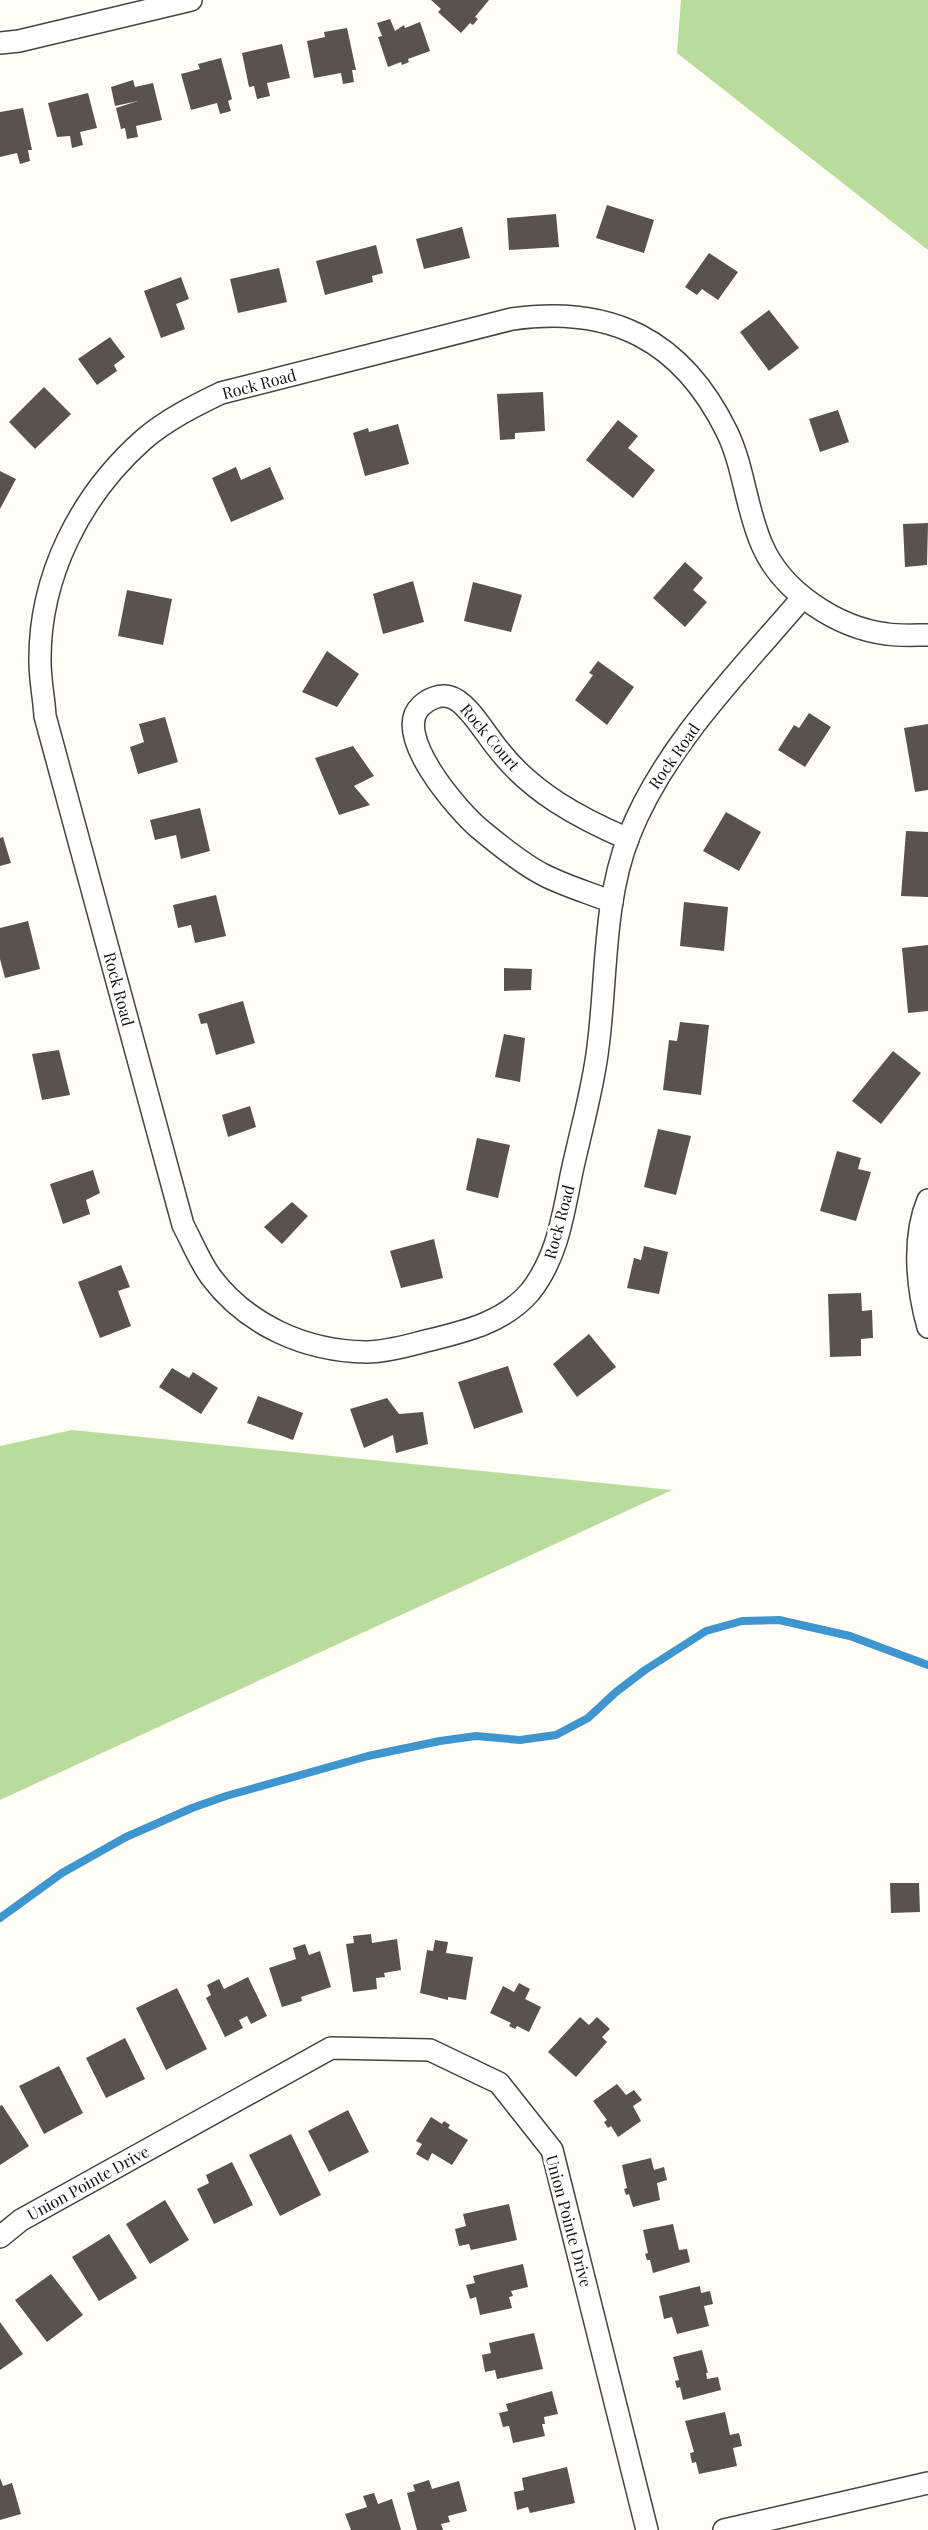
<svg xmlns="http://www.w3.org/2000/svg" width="928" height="2530" viewBox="0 0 928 2530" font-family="'Playfair Display',serif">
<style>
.forest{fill:#b9dc9c}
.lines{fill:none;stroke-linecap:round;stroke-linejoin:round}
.stream{stroke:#3f96cf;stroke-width:8}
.building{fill:#5a524d}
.street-casing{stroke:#444;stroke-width:24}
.street{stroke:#fff;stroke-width:21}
.labels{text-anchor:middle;stroke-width:6;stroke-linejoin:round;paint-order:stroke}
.street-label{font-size:16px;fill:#111;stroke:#fff}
</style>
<rect width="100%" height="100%" fill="#fffdf5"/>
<g class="forest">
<path d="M 681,0 L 928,0 L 928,250 L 677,53 Z"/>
<path d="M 72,1430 L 672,1490 L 0,1800 L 0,1446 Z"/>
</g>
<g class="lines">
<path class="stream" d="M 0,1918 L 62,1873 L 126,1837 L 192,1808 L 226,1796 L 368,1756 L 440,1741 L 476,1736 L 520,1740 L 556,1735 L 588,1718 L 616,1692 L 645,1670 L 706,1631 L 742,1621 L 779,1620 L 850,1636 L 928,1665"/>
</g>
<g class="building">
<path d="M 431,0 L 489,0 L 475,17 L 478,19 L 473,25 L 470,23 L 461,33 L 438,12 L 441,9 Z"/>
<path d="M 390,19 L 395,31 L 404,25 L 405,28 L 420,22 L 430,51 L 408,59 L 409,62 L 402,65 L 401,62 L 388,67 L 378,37 L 382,36 L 377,23 Z"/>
<path d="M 347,28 L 356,70 L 352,70 L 354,82 L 343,84 L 341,73 L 314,78 L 307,41 L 325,37 L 324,32 Z"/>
<path d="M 282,44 L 290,78 L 267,83 L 270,96 L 257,99 L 254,86 L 249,87 L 242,53 Z"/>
<path d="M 221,58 L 232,99 L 228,101 L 231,111 L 220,114 L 217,103 L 191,110 L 181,74 L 200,69 L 198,64 Z"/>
<path d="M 133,80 L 135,87 L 153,83 L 162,120 L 136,126 L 138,137 L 127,139 L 125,128 L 121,129 L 116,108 L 138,101 L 115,106 L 111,87 Z"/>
<path d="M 88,93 L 97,128 L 80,132 L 83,145 L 72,148 L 70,136 L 57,137 L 48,103 Z"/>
<path d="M 23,108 L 32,150 L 28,150 L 30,161 L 20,164 L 17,153 L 0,157 L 0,112 Z"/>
<path d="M 607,205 L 654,220 L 644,253 L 596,238 Z"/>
<path d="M 556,214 L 559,247 L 509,250 L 507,218 Z"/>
<path d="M 462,227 L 470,258 L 424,269 L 416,239 Z"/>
<path d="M 376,245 L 383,273 L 372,276 L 373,282 L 325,295 L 316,261 Z"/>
<path d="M 709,253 L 738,272 L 718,300 L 702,289 L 697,295 L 685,287 Z"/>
<path d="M 279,268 L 287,302 L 238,313 L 230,279 Z"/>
<path d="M 181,277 L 189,299 L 176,304 L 185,329 L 161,338 L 144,291 Z"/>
<path d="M 769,310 L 799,348 L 769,371 L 740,332 Z"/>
<path d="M 110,337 L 125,357 L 114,365 L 117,371 L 97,385 L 78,359 Z"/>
<path d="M 44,387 L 71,414 L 35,449 L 9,422 Z"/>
<path d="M 543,392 L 545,431 L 515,433 L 515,439 L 500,440 L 497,394 Z"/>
<path d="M 838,410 L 849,442 L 820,452 L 809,419 Z"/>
<path d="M 618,420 L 638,436 L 628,448 L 655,470 L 633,498 L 586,460 Z"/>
<path d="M 398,424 L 409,464 L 365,476 L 353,433 L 368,428 L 369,432 Z"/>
<path d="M 236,467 L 241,480 L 270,467 L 284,499 L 231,522 L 212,478 Z"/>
<path d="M 0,471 L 16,479 L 0,509 Z"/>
<path d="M 928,523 L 927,565 L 905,567 L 903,524 Z"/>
<path d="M 685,562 L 703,578 L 693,590 L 707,602 L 685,627 L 653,598 Z"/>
<path d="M 413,581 L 424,622 L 383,634 L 373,594 Z"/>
<path d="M 473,582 L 522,595 L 511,632 L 464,621 Z"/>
<path d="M 127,590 L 172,599 L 163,645 L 118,636 Z"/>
<path d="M 327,651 L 359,674 L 337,707 L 302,692 Z"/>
<path d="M 598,661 L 634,687 L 607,725 L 575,700 L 593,675 L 589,673 Z"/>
<path d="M 809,713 L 831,727 L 805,767 L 778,750 L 794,725 L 799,728 Z"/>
<path d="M 165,717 L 178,762 L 138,774 L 130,747 L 144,742 L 139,724 Z"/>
<path d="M 928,724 L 928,790 L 915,792 L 904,728 Z"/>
<path d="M 353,746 L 374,776 L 354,786 L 370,805 L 339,815 L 315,758 Z"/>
<path d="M 200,808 L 210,851 L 181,859 L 176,835 L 155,840 L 150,820 Z"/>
<path d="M 726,812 L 761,832 L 739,871 L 703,851 Z"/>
<path d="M 906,831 L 928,832 L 928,897 L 901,896 Z"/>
<path d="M 3,837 L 11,863 L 0,866 L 0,838 Z"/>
<path d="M 216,895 L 226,936 L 195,943 L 191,925 L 178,928 L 173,905 Z"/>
<path d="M 684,902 L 728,907 L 724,951 L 680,946 Z"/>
<path d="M 28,921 L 40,969 L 5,978 L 0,959 L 0,928 Z"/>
<path d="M 928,945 L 928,1011 L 908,1013 L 902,948 Z"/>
<path d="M 504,968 L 532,969 L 531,990 L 504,991 Z"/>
<path d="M 243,1001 L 255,1043 L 216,1055 L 207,1023 L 201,1024 L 198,1014 Z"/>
<path d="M 680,1022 L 709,1025 L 701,1095 L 663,1090 L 669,1040 L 677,1041 Z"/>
<path d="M 504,1034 L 525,1038 L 520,1082 L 495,1077 Z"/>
<path d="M 59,1050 L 70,1095 L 42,1100 L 32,1054 Z"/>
<path d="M 893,1051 L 921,1073 L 881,1124 L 852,1101 Z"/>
<path d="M 250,1106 L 256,1127 L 228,1137 L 222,1115 Z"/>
<path d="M 658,1129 L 691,1136 L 676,1195 L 644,1187 Z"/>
<path d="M 477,1138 L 510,1145 L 498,1198 L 466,1190 Z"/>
<path d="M 837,1151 L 861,1158 L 858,1169 L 871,1172 L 856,1221 L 820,1211 Z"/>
<path d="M 93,1170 L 100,1193 L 86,1200 L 90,1214 L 63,1224 L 50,1184 Z"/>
<path d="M 292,1202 L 308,1216 L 282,1244 L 264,1227 Z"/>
<path d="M 434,1239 L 443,1278 L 401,1288 L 390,1251 Z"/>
<path d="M 644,1246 L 668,1252 L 659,1294 L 627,1288 L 634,1258 L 641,1260 Z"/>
<path d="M 121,1265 L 130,1287 L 118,1291 L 131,1326 L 100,1338 L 78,1282 Z"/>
<path d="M 861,1293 L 862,1311 L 872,1310 L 873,1338 L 861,1339 L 861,1356 L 830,1357 L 828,1294 Z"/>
<path d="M 589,1334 L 616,1367 L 577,1397 L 553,1364 Z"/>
<path d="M 508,1366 L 523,1412 L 474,1429 L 458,1382 Z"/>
<path d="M 172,1368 L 189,1378 L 193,1372 L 218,1388 L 201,1414 L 159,1387 Z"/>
<path d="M 258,1396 L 303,1413 L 293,1440 L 247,1423 Z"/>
<path d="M 387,1398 L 399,1414 L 423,1412 L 428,1444 L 396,1453 L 393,1435 L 364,1448 L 350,1409 Z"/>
<path d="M 890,1883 L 919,1883 L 920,1912 L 891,1913 Z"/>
<path d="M 371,1934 L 372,1943 L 397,1939 L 401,1970 L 384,1973 L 385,1977 L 376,1978 L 377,1989 L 353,1992 L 346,1944 L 354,1943 L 353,1936 Z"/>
<path d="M 435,1940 L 448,1942 L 446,1953 L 473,1957 L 466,2000 L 448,1997 L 448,2000 L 420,1993 L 427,1950 L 433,1951 Z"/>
<path d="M 305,1944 L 309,1955 L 320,1951 L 331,1987 L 301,1997 L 302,2001 L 282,2007 L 269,1968 L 296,1959 L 293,1948 Z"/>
<path d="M 248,1977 L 267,2016 L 251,2024 L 247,2016 L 239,2020 L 243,2028 L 225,2037 L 206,1998 L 211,1995 L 207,1985 L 219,1979 L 224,1989 Z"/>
<path d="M 519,1983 L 530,1989 L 525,1999 L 541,2007 L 529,2032 L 517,2026 L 515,2029 L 509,2026 L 511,2023 L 490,2013 L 503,1986 L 514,1992 Z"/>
<path d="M 177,1988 L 207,2049 L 166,2070 L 136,2008 Z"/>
<path d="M 580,2017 L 589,2025 L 597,2017 L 610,2029 L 602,2037 L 607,2042 L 576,2077 L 548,2052 Z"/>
<path d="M 125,2038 L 145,2079 L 106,2098 L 86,2058 Z"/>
<path d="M 59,2066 L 83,2113 L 44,2134 L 19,2086 Z"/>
<path d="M 617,2084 L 626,2095 L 634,2090 L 642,2100 L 633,2106 L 641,2121 L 618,2137 L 611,2126 L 608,2128 L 604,2122 L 607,2120 L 593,2101 Z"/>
<path d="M 2,2105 L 29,2146 L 0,2165 L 0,2106 Z"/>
<path d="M 348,2110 L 369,2152 L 329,2172 L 308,2131 Z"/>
<path d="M 431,2117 L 442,2124 L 444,2121 L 450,2125 L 448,2128 L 468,2140 L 452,2165 L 432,2153 L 428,2161 L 416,2154 L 422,2144 L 416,2141 Z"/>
<path d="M 291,2134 L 321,2195 L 280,2216 L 249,2155 Z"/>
<path d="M 651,2158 L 654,2170 L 664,2167 L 667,2180 L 657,2183 L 660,2200 L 633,2207 L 629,2194 L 626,2195 L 624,2189 L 627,2188 L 622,2165 Z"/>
<path d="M 232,2162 L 253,2205 L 214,2224 L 197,2189 L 209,2183 L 206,2175 Z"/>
<path d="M 165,2200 L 189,2240 L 150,2264 L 126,2224 Z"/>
<path d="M 509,2204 L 517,2240 L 471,2250 L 469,2244 L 459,2246 L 455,2229 L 466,2226 L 463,2214 Z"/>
<path d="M 673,2224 L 679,2250 L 687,2249 L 690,2262 L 653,2273 L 650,2260 L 647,2260 L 645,2254 L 648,2253 L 643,2230 Z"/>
<path d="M 109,2234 L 137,2278 L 99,2301 L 72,2257 Z"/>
<path d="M 523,2264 L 528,2287 L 511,2291 L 513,2296 L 509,2297 L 512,2308 L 480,2315 L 476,2297 L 470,2299 L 466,2285 L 475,2283 L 473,2276 Z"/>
<path d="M 51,2274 L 83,2315 L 47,2342 L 15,2300 Z"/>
<path d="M 700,2286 L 701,2293 L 710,2291 L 713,2304 L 704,2306 L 709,2326 L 677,2334 L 672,2317 L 664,2319 L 659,2296 Z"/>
<path d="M 0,2322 L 23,2354 L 0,2370 Z"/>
<path d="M 534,2333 L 543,2369 L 497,2379 L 495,2370 L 485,2372 L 482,2355 L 491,2353 L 489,2343 Z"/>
<path d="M 702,2350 L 708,2373 L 706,2373 L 707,2379 L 718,2377 L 721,2390 L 683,2400 L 680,2387 L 677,2388 L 675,2381 L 679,2380 L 673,2357 Z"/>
<path d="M 552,2391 L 558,2414 L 544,2417 L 545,2424 L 542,2424 L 545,2436 L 513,2443 L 509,2426 L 503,2427 L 499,2413 L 508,2411 L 506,2404 Z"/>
<path d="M 725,2412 L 730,2435 L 739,2433 L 742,2446 L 733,2448 L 737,2466 L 699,2474 L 696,2462 L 692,2463 L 690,2453 L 694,2452 L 685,2421 Z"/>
<path d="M 567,2467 L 575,2503 L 530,2513 L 528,2507 L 517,2510 L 514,2492 L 524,2490 L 522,2478 Z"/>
<path d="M 0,2478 L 3,2486 L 12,2483 L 21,2514 L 0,2520 Z"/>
<path d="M 429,2480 L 432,2489 L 459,2481 L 467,2511 L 448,2516 L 450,2522 L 441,2524 L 443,2530 L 417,2530 L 407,2493 L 415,2491 L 413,2485 Z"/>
<path d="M 374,2493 L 378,2504 L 392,2499 L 401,2530 L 351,2530 L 345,2514 L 367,2507 L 363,2496 Z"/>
</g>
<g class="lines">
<defs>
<g id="street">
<path d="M 0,43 L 19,41 L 191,0"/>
<path d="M 803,597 C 741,670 664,746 629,836 C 603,902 607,978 598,1047 C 593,1090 580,1133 571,1176 C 563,1216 557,1258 530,1292 C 504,1322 467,1331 430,1340 C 409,1345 387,1352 366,1352 C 306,1351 248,1326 211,1277 C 200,1262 192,1242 183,1225 L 45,716 C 44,698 40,680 40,662 C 39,577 80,496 143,440 C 166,420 194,406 221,393 L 512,319 C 612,305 682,340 727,432 C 744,467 746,509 762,545 C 782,592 838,628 887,634 C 900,636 915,635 928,635"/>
<path d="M 612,902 C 590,893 565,886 544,875 C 524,865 499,845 481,830 C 458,811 391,734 421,706 C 428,699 440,694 450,697 C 467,701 486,735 498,749 C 531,792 579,818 628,839"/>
<path d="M 928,1200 C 912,1238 917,1288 928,1327"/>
<path d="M 0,2237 L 21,2220 L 331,2048 L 430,2050 L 499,2083 L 552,2150 L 647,2530"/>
<path d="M 724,2530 L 928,2483"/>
</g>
</defs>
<use href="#street" class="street-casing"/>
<use href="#street" class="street"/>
</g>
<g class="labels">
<g class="street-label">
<text transform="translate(259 384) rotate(-15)" y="6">Rock Road</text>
<text transform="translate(490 737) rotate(50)" y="6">Rock Court</text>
<text transform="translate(674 756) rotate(-55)" y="6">Rock Road</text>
<text transform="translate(119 989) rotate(75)" y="6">Rock Road</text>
<text transform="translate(559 1222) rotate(-75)" y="6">Rock Road</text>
<text transform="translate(88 2183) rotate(-29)" y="6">Union Pointe Drive</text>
<text transform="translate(569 2221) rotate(75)" y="6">Union Pointe Drive</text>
</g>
</g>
</svg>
